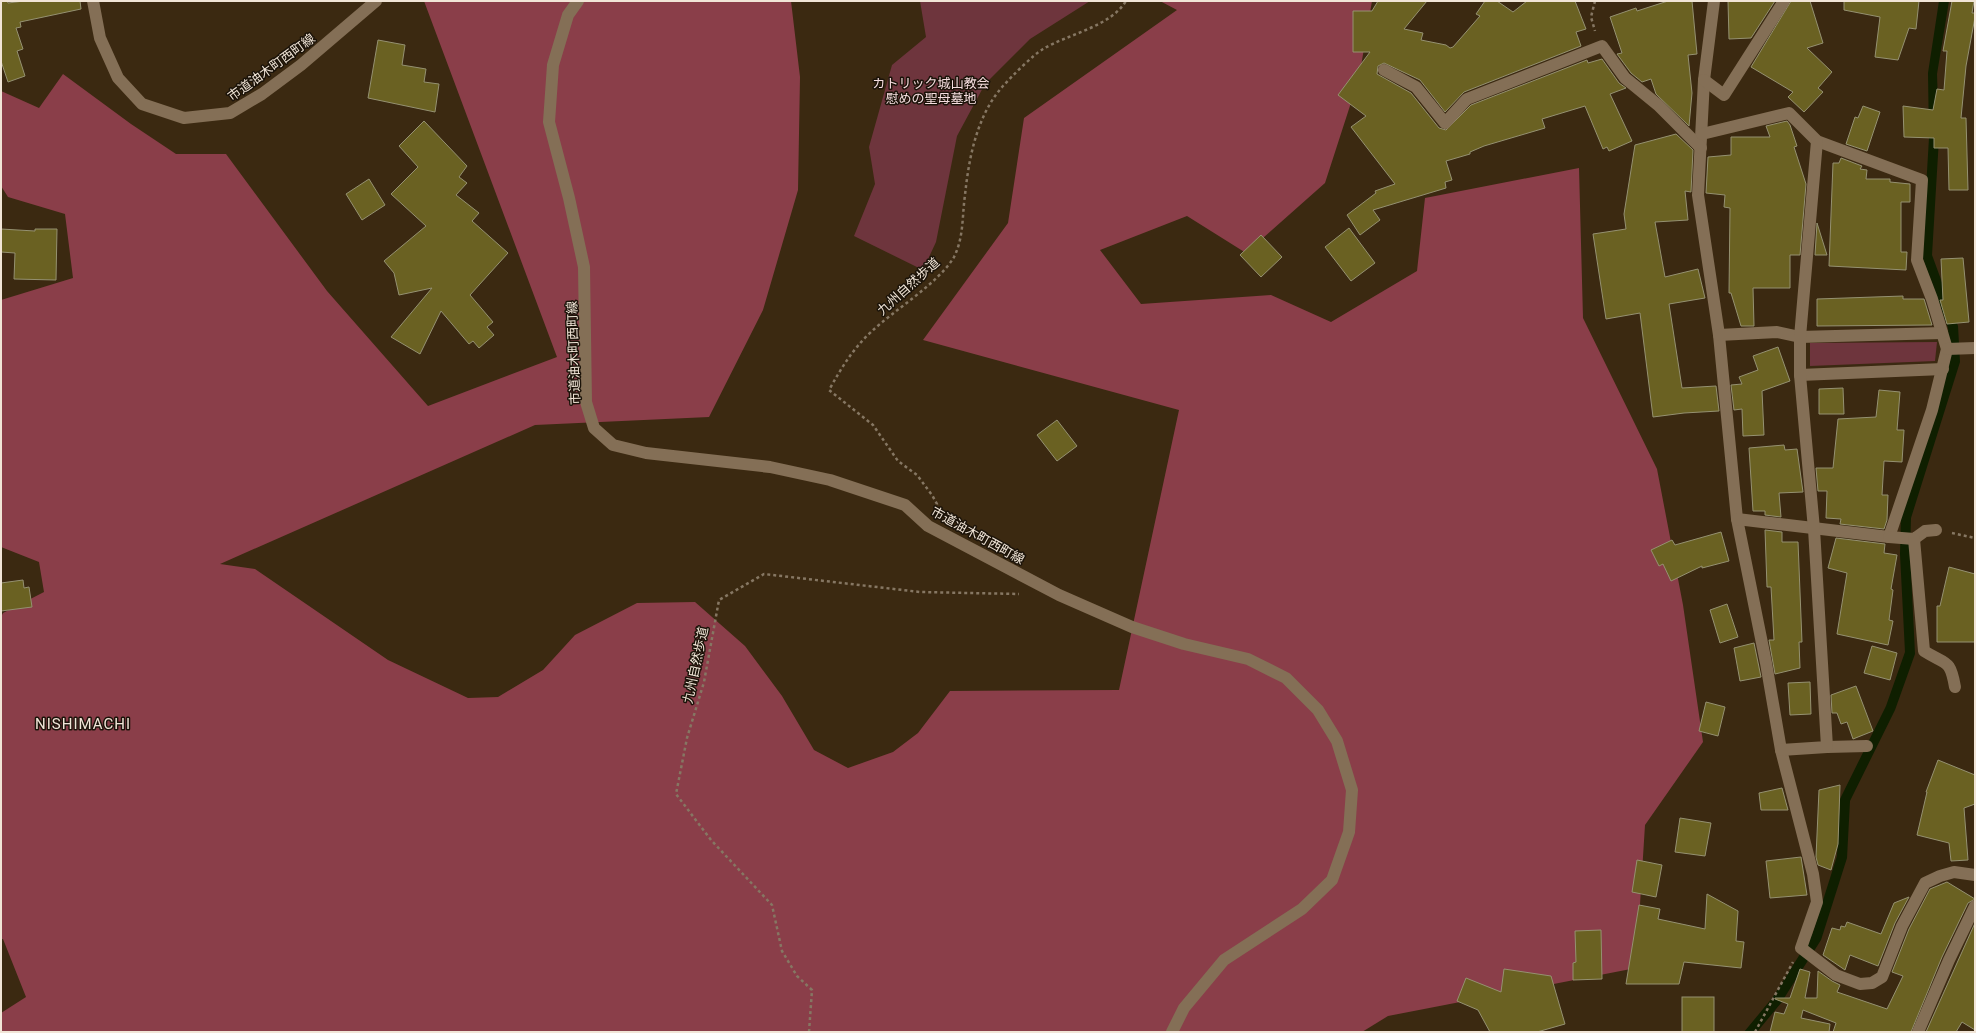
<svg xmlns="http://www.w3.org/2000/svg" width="1976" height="1033" viewBox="0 0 1976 1033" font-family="Roboto,'Noto Sans JP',sans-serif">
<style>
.green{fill:#6e353d}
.forest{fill:#8a3e49}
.water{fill:#0f1f00}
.building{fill:#6a6122;stroke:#959171}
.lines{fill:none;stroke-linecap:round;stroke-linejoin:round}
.path{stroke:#867763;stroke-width:2.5;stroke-dasharray:3 3;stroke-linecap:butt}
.street{stroke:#846f56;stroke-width:12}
.secondary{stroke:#846f56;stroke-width:12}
.labels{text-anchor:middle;stroke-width:3;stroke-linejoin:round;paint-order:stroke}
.street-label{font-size:13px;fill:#f1e5d7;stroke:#1b1309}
.park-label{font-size:13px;fill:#f5dddf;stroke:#1b1309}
.quarter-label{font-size:15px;letter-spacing:1px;fill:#f1e5d7;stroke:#1b1309}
</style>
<rect width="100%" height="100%" fill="#3b2911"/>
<g class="green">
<path d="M 920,1 L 1090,1 L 1030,39 L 985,84 L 957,136 L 936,242 L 923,270 L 854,236 L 875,184 L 869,147 L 892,65 L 926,37 Z"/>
<path d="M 1937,342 L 1935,361 L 1810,366 L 1810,343 Z"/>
</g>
<path class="forest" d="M 424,1 L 791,1 L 800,77 L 798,190 L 763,310 L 709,417 L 535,425 L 220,564 L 255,569 L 388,660 L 468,698 L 498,697 L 543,670 L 575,635 L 637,603 L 695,602 L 745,646 L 782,696 L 814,750 L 848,768 L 893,752 L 918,733 L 950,691 L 1119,690 L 1179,410 L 923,340 L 1008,223 L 1024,118 L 1177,10 L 1160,1 L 1372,1 L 1359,78 L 1325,183 L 1246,253 L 1187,216 L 1100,250 L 1141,304 L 1271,295 L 1331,322 L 1417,271 L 1425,198 L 1579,168 L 1583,318 L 1657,469 L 1683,605 L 1703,742 L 1645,825 L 1636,968 L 1388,1016 L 1362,1032 L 1,1032 L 1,1013 L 26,997 L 3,939 L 1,939 L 1,617 L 3,613 L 44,592 L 39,562 L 1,547 L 1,300 L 73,278 L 65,214 L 8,197 L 1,186 L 1,91 L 39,108 L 63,74 L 131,124 L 176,154 L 226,154 L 327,291 L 428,406 L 557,357 Z"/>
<path class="water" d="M 1939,1 L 1949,1 L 1937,74 L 1939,138 L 1932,255 L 1958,326 L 1960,362 L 1911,518 L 1910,553 L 1915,654 L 1895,710 L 1850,801 L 1847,858 L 1821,940 L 1781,1003 L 1757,1032 L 1744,1032 L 1773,997 L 1812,935 L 1837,856 L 1840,799 L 1886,706 L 1905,652 L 1900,554 L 1901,516 L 1950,361 L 1948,328 L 1922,256 L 1929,138 L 1928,73 Z"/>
<g class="building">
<path d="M 1,1 L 7,1 L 8,3 L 24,1 L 80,1 L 81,9 L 20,22 L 21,27 L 16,28 L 23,49 L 17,51 L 25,76 L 8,82 L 1,61 Z"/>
<path d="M 1378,1 L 1427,1 L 1404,29 L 1423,33 L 1421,40 L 1446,45 L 1450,48 L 1453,47 L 1480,16 L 1476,14 L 1485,1 L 1497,1 L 1513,12 L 1527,1 L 1575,1 L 1586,29 L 1576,32 L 1581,46 L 1464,92 L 1445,112 L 1420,80 L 1384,63 L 1378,66 L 1377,74 L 1411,93 L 1439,128 L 1446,130 L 1471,105 L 1587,60 L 1588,63 L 1602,59 L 1619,83 L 1626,88 L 1610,94 L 1632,141 L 1609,151 L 1607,147 L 1603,149 L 1585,106 L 1542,119 L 1545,128 L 1484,146 L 1470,152 L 1470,154 L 1446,161 L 1452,180 L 1445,182 L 1446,188 L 1373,210 L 1380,220 L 1360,235 L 1347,215 L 1376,193 L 1375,191 L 1395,184 L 1351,127 L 1366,116 L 1338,95 L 1370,52 L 1353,52 L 1353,11 L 1372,11 Z"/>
<path d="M 1668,1 L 1692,1 L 1697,54 L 1688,55 L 1692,93 L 1689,126 L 1656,94 L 1651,79 L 1642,82 L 1631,73 L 1617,54 L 1622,53 L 1610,17 L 1636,8 L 1637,11 Z"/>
<path d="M 1728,1 L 1775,1 L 1751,38 L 1729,39 Z"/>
<path d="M 1791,1 L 1810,1 L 1823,43 L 1807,48 L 1832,72 L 1818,88 L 1823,92 L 1804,112 L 1788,97 L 1793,92 L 1751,67 Z"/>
<path d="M 1844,1 L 1919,1 L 1916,29 L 1909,28 L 1898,60 L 1875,57 L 1880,17 L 1844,10 Z"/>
<path d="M 1952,1 L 1974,1 L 1972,13 L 1975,13 L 1975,17 L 1966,66 L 1961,118 L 1966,118 L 1968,190 L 1949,190 L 1948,148 L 1934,148 L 1934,138 L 1904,137 L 1903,106 L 1933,110 L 1937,89 L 1944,90 L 1947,51 L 1943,51 Z"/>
<path d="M 378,40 L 405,45 L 402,65 L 426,69 L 424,82 L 439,84 L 435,112 L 368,98 Z"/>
<path d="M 1863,106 L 1880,112 L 1867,151 L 1846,144 L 1855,117 L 1858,118 Z"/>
<path d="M 424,121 L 467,166 L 459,177 L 467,183 L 456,195 L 479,213 L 472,221 L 508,253 L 470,295 L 493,322 L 487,327 L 494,335 L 479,348 L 473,341 L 469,344 L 441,311 L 420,354 L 391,337 L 432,288 L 399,295 L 394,273 L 384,261 L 426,226 L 391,194 L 418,167 L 399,146 Z"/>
<path d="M 1787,121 L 1790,125 L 1797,146 L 1794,147 L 1806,184 L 1800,255 L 1790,255 L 1790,288 L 1753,288 L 1754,326 L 1741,326 L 1731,293 L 1729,293 L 1730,208 L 1724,207 L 1725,195 L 1706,193 L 1708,157 L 1731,155 L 1731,137 L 1770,137 L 1766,126 Z"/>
<path d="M 1676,134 L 1693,150 L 1691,192 L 1685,191 L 1688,220 L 1655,222 L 1665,277 L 1698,269 L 1705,298 L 1669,304 L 1682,388 L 1716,386 L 1719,411 L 1684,413 L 1653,417 L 1640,313 L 1606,319 L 1593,234 L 1626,229 L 1624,214 L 1635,145 Z"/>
<path d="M 1841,158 L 1862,166 L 1860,169 L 1867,170 L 1866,179 L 1890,179 L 1890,182 L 1910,184 L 1910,202 L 1901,202 L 1901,252 L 1907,252 L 1906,270 L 1829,266 L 1833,163 L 1839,163 Z"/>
<path d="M 369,179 L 385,205 L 362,220 L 346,194 Z"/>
<path d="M 1817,223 L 1827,255 L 1815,255 Z"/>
<path d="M 1349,228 L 1375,263 L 1351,281 L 1325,247 Z"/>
<path d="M 1,229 L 35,231 L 35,229 L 57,229 L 56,280 L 14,279 L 15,253 L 1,252 Z"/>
<path d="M 1261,235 L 1282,257 L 1261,277 L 1240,255 Z"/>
<path d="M 1963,258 L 1969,322 L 1947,324 L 1940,300 L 1943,300 L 1941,259 Z"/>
<path d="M 1903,296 L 1903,299 L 1924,299 L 1932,325 L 1817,326 L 1817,299 Z"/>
<path d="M 1778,347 L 1790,381 L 1762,391 L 1764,435 L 1743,436 L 1742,409 L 1734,410 L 1731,385 L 1742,384 L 1739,377 L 1758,370 L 1753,356 Z"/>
<path d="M 1843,388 L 1844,414 L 1819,414 L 1819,389 Z"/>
<path d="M 1879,390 L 1900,392 L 1897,430 L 1904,430 L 1902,462 L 1884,461 L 1882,495 L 1888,495 L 1887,520 L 1884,529 L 1840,524 L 1841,519 L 1826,518 L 1827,491 L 1818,491 L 1816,468 L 1833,468 L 1838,419 L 1876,417 Z"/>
<path d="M 1057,420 L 1077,446 L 1057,461 L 1037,435 Z"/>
<path d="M 1784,445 L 1785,450 L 1797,449 L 1803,492 L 1779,493 L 1781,517 L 1765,515 L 1765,511 L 1753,511 L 1749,448 Z"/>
<path d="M 1765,530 L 1782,532 L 1782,542 L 1798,542 L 1802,642 L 1799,642 L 1800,668 L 1775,674 L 1769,640 L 1774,640 L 1771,587 L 1767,587 Z"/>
<path d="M 1721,532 L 1729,561 L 1702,568 L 1702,566 L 1671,581 L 1663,564 L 1659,566 L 1651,550 L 1672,540 L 1675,545 Z"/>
<path d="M 1836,538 L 1885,544 L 1884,553 L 1897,555 L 1891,589 L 1893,590 L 1889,620 L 1893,621 L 1888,645 L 1837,634 L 1847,573 L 1828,568 Z"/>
<path d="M 1949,567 L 1975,574 L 1975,642 L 1937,642 L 1937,606 L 1940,606 Z"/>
<path d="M 23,580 L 24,588 L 29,587 L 32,607 L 1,611 L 1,583 Z"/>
<path d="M 1727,604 L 1738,637 L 1720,643 L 1710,610 Z"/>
<path d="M 1754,643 L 1761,677 L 1740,681 L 1734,648 Z"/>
<path d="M 1872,646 L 1897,653 L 1890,680 L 1864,673 Z"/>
<path d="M 1810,682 L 1811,714 L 1790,715 L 1788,683 Z"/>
<path d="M 1856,686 L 1873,731 L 1853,739 L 1847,722 L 1841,724 L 1837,713 L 1832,713 L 1831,695 Z"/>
<path d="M 1706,702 L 1725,707 L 1718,736 L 1699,731 Z"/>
<path d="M 1938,760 L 1975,775 L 1975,804 L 1964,808 L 1968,860 L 1951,861 L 1949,843 L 1917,835 L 1927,792 L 1926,792 Z"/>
<path d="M 1840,785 L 1838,844 L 1831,870 L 1818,865 L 1816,857 L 1819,790 Z"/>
<path d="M 1782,788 L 1788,810 L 1761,810 L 1759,793 Z"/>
<path d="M 1680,818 L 1711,823 L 1705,856 L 1675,852 Z"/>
<path d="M 1801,857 L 1807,895 L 1770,898 L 1766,861 Z"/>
<path d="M 1637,860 L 1662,865 L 1656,897 L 1632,892 Z"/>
<path d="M 1947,882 L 1975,899 L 1968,903 L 1942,957 L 1911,1032 L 1833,1032 L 1836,1023 L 1803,1010 L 1801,1018 L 1830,1024 L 1829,1032 L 1770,1032 L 1775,1012 L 1784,1014 L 1788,1004 L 1775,999 L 1775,998 L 1790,998 L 1800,969 L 1810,972 L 1805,998 L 1817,998 L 1818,971 L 1832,981 L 1840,985 L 1837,992 L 1887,1009 L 1903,976 L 1892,972 L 1909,929 L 1930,889 Z"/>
<path d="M 1707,894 L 1738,911 L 1736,941 L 1744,942 L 1741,968 L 1684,962 L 1679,984 L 1626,984 L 1639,905 L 1660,909 L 1658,919 L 1705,929 Z"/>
<path d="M 1909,897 L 1895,923 L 1878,966 L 1850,955 L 1845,970 L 1823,955 L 1832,928 L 1840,930 L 1841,926 L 1845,927 L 1847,922 L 1881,934 L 1894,903 Z"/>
<path d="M 1975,923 L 1975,1030 L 1962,1022 L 1956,1032 L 1926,1032 Z"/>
<path d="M 1601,930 L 1602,979 L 1573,980 L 1573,963 L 1576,962 L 1575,931 Z"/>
<path d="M 1504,969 L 1551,976 L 1565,1024 L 1537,1032 L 1490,1032 L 1478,1010 L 1457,1001 L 1466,978 L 1501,992 Z"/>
<rect x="1682" y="997" width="32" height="35"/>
</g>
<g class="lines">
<g class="path">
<path d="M 1595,1 L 1591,17 L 1595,31"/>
<path d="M 935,510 L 937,504 L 932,495 L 917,475 L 898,461 L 873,425 L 829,390 C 842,367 852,350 871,332 C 894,310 939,283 954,257 C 964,237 962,216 965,195 C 969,157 977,115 1003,86 C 1012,76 1033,55 1043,49 C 1068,34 1110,27 1126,1"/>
<path d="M 1952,533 L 1975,538"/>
<path d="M 809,1032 L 812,990 L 797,976 L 782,951 L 772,905 L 711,840 L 676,794 L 687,738 L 704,682 L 719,600 L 764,574 L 920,592 L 1019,594"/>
<path d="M 1755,1032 L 1793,962"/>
</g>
<g class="street">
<path d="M 1714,1 L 1704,80 L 1698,195 L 1719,335 L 1737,519 L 1766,663 L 1781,750 L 1813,874 L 1817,902 L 1801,948 L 1836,975 L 1860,984 L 1872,983 L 1882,977 L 1902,926 L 1925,883 L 1940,876 L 1954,872 L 1975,875"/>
<path d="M 1384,70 L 1416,87 L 1445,123 L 1467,99 L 1602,46 L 1625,78 L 1658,105 L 1701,148"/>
<path d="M 1704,80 L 1724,95 L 1784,1"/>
<path d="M 1702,134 L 1789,113 L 1817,141 L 1922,180 L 1917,260 L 1932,299 L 1947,349 L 1932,410 L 1889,537 L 1737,519"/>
<path d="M 1719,335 L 1777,332 L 1800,337 L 1942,333"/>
<path d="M 1947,349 L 1975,348"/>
<path d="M 1800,375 L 1943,369"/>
<path d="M 1889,537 L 1914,539 L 1925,531 L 1936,530"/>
<path d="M 1914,539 L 1924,651 C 1946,665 1950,658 1955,687"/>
<path d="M 1827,747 L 1867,746"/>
<path d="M 1781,750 L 1827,747 L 1814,529 L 1800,375 L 1800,337 L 1817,141"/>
<path d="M 1918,1032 L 1949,960 L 1975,906"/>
</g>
<g class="secondary">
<path d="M 93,1 L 100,38 L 118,78 L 142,104 L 184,118 L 230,113 L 262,94 L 301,65 L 376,1"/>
<path d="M 578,1 L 568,15 L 553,65 L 549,122 L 569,198 L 584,267 L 586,402 L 594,428 L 613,445 L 646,453 L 770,467 L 830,480 L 905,505 L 928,526 L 1059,595 L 1132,627 L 1184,644 L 1248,659 L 1286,678 L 1318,710 L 1337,741 L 1352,790 L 1349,832 L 1332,880 L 1302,909 L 1224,960 L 1184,1008 L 1172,1032"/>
</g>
</g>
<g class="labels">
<g class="street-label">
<text transform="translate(271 67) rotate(-36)" y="5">市道油木町西町線</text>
<text transform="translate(908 286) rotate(-42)" y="5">九州自然歩道</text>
<text transform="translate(573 353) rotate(-92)" y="5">市道油木町西町線</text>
<text transform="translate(978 535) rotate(29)" y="5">市道油木町西町線</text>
<text transform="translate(695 665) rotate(-78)" y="5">九州自然歩道</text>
</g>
<g class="park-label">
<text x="931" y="88">カトリック城山教会<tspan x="931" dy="15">慰めの聖母墓地</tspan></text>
</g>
<g class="quarter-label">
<text x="83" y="729">NISHIMACHI</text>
</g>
</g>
<rect width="1976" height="1033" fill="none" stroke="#f1e5d7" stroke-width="4"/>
</svg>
